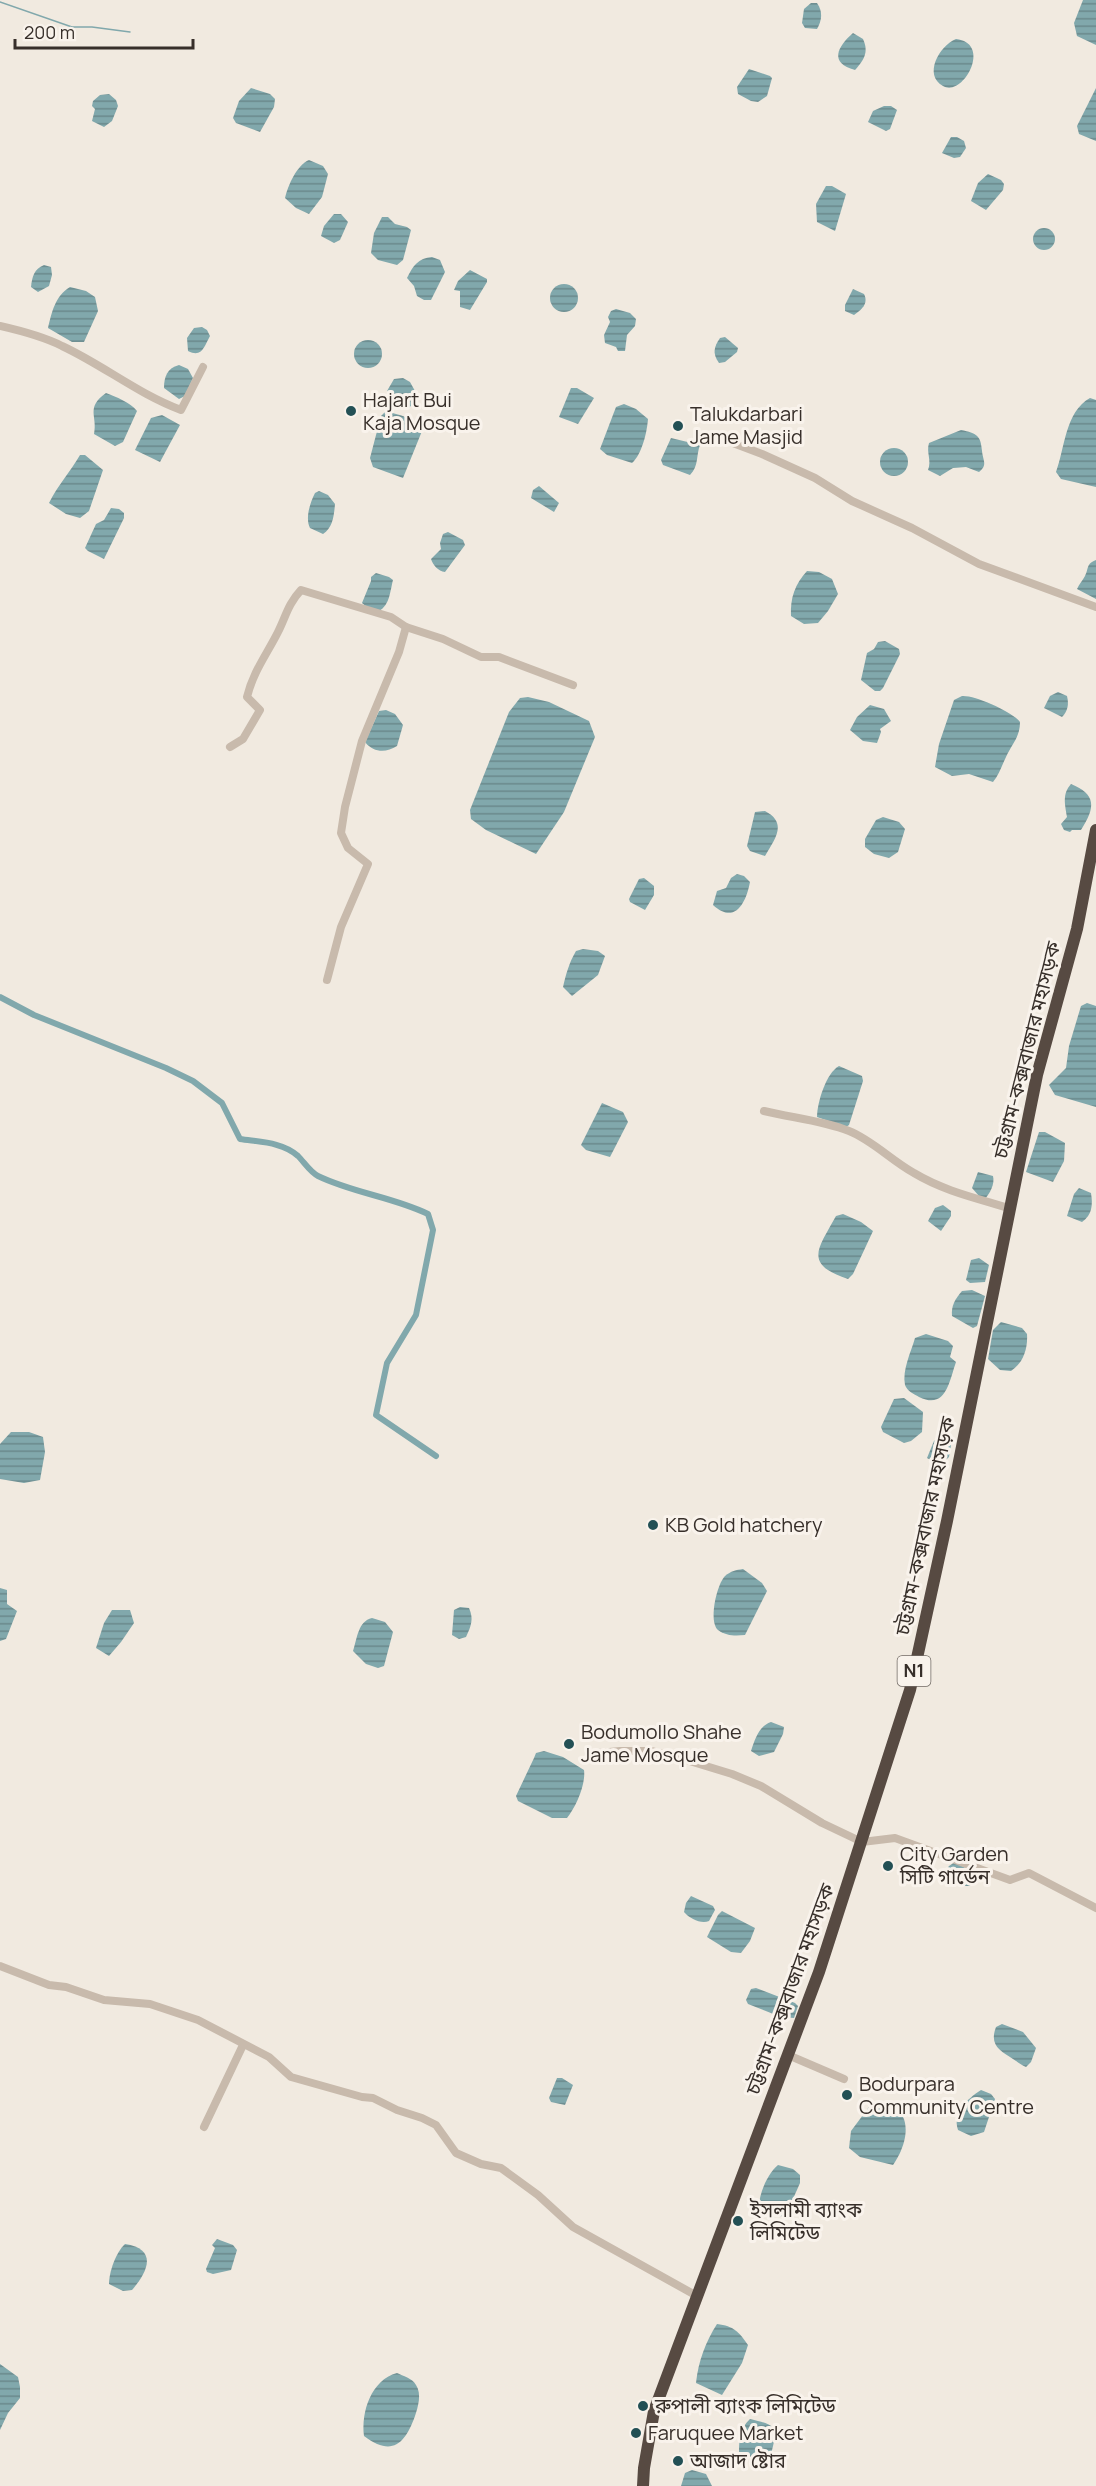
<svg xmlns="http://www.w3.org/2000/svg" width="1096" height="2486" viewBox="0 0 1096 2486" font-family="Manrope,'Noto Sans Bengali',sans-serif">
<style>
.water{fill:url(#water-rules)}
.lines{fill:none;stroke-linecap:round;stroke-linejoin:round}
.stream{stroke:#81a8ac;stroke-width:1.5}
.canal{stroke:#81a8ac;stroke-width:6}
.minor{stroke:#c8baac;stroke-width:8}
.highway{stroke:#574a42;stroke-width:12}
.poi-dot{fill:#235055;stroke:#f9f3ec;stroke-width:2}
.labels{text-anchor:middle;stroke-width:6;stroke-linejoin:round;paint-order:stroke}
.shield{fill:#f9f3ec;stroke:#716a64;stroke-width:1.5}
.shield-label{font-size:18px;font-weight:bold;fill:#372f2a}
.poi-label{font-size:20px;fill:#372f2a;stroke:#f9f3ec;text-anchor:start}
.street-label{font-size:20px;fill:#372f2a;stroke:#f9f3ec}
</style>
<defs>
<pattern id="water-rules" width="6" height="5" patternUnits="userSpaceOnUse" patternTransform="scale(1.5)"><rect width="6" height="5" fill="#81a8ac"/><path d="M0 2.5h6" fill="none" stroke="#6a898c"/></pattern>
</defs>
<rect width="100%" height="100%" fill="#f1eae0"/>
<g class="water">
<path d="M 1083,0 L 1096,0 L 1096,45 L 1077,36 L 1074,23 Z"/>
<path d="M 811,3 L 817,3 C 823,12 822,20 817,29 L 805,28 L 802,23 L 804,9 Z"/>
<path d="M 853,33 L 863,39 C 869,52 864,60 855,70 C 829,63 837,47 853,33 Z"/>
<path d="M 956,39 C 993,43 963,98 943,86 C 923,75 939,46 956,39 Z"/>
<path d="M 749,69 L 770,76 L 772,78 L 767,96 L 758,102 L 751,101 L 738,94 L 737,87 Z"/>
<path d="M 251,88 L 270,94 L 275,99 L 274,107 L 260,132 L 236,123 L 233,118 L 239,101 Z"/>
<path d="M 1096,88 L 1096,141 L 1079,134 L 1077,126 Z"/>
<path d="M 109,94 L 116,100 L 118,106 L 112,121 L 104,127 L 92,121 L 95,109 L 92,106 L 93,101 L 100,95 Z"/>
<path d="M 884,106 L 891,106 L 897,110 L 890,129 L 886,131 L 868,122 L 873,111 Z"/>
<path d="M 951,137 L 957,137 L 964,141 L 966,148 L 960,157 L 954,158 L 942,153 Z"/>
<path d="M 309,160 L 323,166 L 328,174 L 322,197 L 309,214 L 296,208 L 285,198 C 288,185 297,165 309,160 Z"/>
<path d="M 988,174 L 1001,180 L 1004,184 L 1003,190 L 986,210 L 971,201 L 978,183 Z"/>
<path d="M 826,186 L 832,186 L 846,194 L 835,231 L 817,222 L 816,204 Z"/>
<path d="M 334,214 L 341,214 L 348,222 L 340,240 L 334,243 L 321,236 L 324,226 Z"/>
<path d="M 382,217 L 388,217 L 395,224 L 407,227 L 411,230 L 403,260 L 397,265 L 378,260 L 371,253 L 374,233 Z"/>
<circle cx="1044" cy="239" r="11"/>
<path d="M 432,257 L 440,260 L 445,272 L 431,300 L 424,300 L 417,296 L 414,286 L 407,278 C 413,266 418,258 432,257 Z"/>
<path d="M 44,265 L 51,267 L 52,275 L 49,286 L 38,292 L 31,287 C 32,277 34,269 44,265 Z"/>
<path d="M 470,270 L 487,279 L 487,282 L 470,310 L 460,307 L 460,291 L 454,290 L 458,281 Z"/>
<circle cx="564" cy="298" r="14"/>
<path d="M 70,287 L 86,291 L 95,297 L 98,311 L 84,342 L 72,342 L 48,328 C 52,312 55,296 70,287 Z"/>
<path d="M 853,289 L 864,294 C 869,304 861,310 854,315 L 845,311 L 845,305 Z"/>
<path d="M 616,309 L 630,313 L 636,319 L 635,326 L 627,335 L 625,351 L 618,351 L 616,347 L 605,343 L 604,335 L 610,322 L 608,317 L 611,311 Z"/>
<path d="M 202,327 L 207,330 L 210,336 C 204,347 202,358 188,351 L 187,338 L 194,328 Z"/>
<path d="M 725,337 L 738,348 L 737,352 L 725,362 L 719,363 C 712,353 714,347 720,338 Z"/>
<circle cx="368" cy="354" r="14"/>
<path d="M 179,365 L 188,369 L 193,378 L 185,396 L 179,399 L 164,388 C 164,377 167,368 179,365 Z"/>
<path d="M 403,378 L 410,382 L 415,391 L 410,399 L 414,402 L 409,408 L 388,401 L 387,391 L 394,379 Z"/>
<path d="M 571,388 L 577,388 L 594,398 L 578,424 L 559,417 Z"/>
<path d="M 106,393 C 116,397 130,402 137,411 L 123,442 L 115,446 L 94,434 C 98,416 85,408 106,393 Z"/>
<path d="M 1090,398 L 1096,400 L 1096,487 L 1061,479 L 1056,472 C 1065,448 1065,412 1090,398 Z"/>
<path d="M 624,404 L 636,409 L 648,419 C 647,432 642,454 632,463 L 607,455 L 600,449 L 616,407 Z"/>
<path d="M 385,412 C 397,413 417,419 422,431 L 403,478 L 373,467 L 370,458 L 381,416 Z"/>
<path d="M 162,415 L 180,425 L 160,462 L 135,450 L 151,418 Z"/>
<path d="M 961,430 C 977,433 981,436 982,451 C 983,461 988,465 979,472 L 966,467 L 953,468 L 940,476 L 928,470 C 932,460 926,453 929,443 Z"/>
<path d="M 671,438 L 700,445 C 696,455 699,466 690,475 L 663,465 L 661,460 Z"/>
<circle cx="894" cy="462" r="14"/>
<path d="M 80,455 L 85,455 L 103,470 L 89,511 L 80,518 L 66,514 L 49,503 C 58,485 70,472 80,455 Z"/>
<path d="M 539,486 L 559,503 L 554,512 L 531,498 L 533,490 Z"/>
<path d="M 319,491 L 328,495 L 335,504 C 334,515 333,528 323,534 L 310,528 C 305,518 310,503 315,493 Z"/>
<path d="M 111,508 L 119,509 L 124,513 L 124,518 L 104,559 L 88,551 L 85,548 L 96,524 L 104,520 Z"/>
<path d="M 448,532 L 463,540 L 465,545 L 445,572 C 438,571 433,565 431,559 L 441,549 L 440,543 L 443,534 Z"/>
<path d="M 1096,560 L 1096,599 L 1077,589 C 1079,584 1083,580 1085,576 C 1089,568 1086,564 1096,560 Z"/>
<path d="M 807,571 L 819,572 L 832,579 L 838,594 L 828,611 L 818,623 L 804,624 L 791,616 C 790,598 795,584 807,571 Z"/>
<path d="M 376,573 L 389,577 L 393,580 C 390,591 390,605 379,611 L 368,608 L 362,603 L 371,581 L 371,577 Z"/>
<path d="M 885,641 L 899,649 L 900,654 L 883,688 L 880,691 L 875,691 L 861,680 L 867,653 L 874,649 L 878,642 Z"/>
<path d="M 1058,692 L 1067,696 C 1069,704 1068,711 1062,717 L 1044,708 L 1050,696 Z"/>
<path d="M 962,696 C 975,695 1013,712 1020,722 C 1020,737 1012,744 1006,757 C 1002,765 999,775 993,782 L 969,774 L 952,776 L 935,767 L 939,744 L 954,700 Z"/>
<path d="M 528,697 L 549,702 L 589,721 L 595,737 L 564,812 L 536,854 L 486,830 L 471,819 L 470,810 L 509,712 L 520,698 Z"/>
<path d="M 870,705 L 884,709 L 891,721 L 880,729 L 881,732 L 877,743 L 863,741 L 850,730 L 857,717 Z"/>
<path d="M 386,710 L 395,714 L 403,725 L 397,746 C 386,753 374,753 365,742 L 379,711 Z"/>
<path d="M 1071,784 C 1096,794 1096,807 1081,830 L 1072,830 L 1070,832 L 1064,830 L 1061,824 L 1067,817 C 1065,804 1062,794 1071,784 Z"/>
<path d="M 765,811 C 788,823 775,839 765,856 L 750,851 L 747,846 L 755,812 Z"/>
<path d="M 883,817 L 899,822 L 905,829 L 898,852 L 889,858 L 874,854 L 865,847 L 865,839 L 876,820 Z"/>
<path d="M 737,874 L 744,876 L 750,882 C 746,903 735,925 713,905 L 717,891 L 726,888 L 731,878 Z"/>
<path d="M 644,878 L 654,886 L 654,895 L 645,910 L 630,902 L 629,899 L 639,879 Z"/>
<path d="M 583,949 L 598,951 L 605,956 L 598,975 L 572,996 L 563,987 C 566,974 569,963 576,951 Z"/>
<path d="M 1087,1003 L 1096,1006 L 1096,1107 L 1055,1095 L 1049,1085 L 1066,1068 L 1069,1046 L 1081,1006 Z"/>
<path d="M 839,1066 L 862,1076 L 863,1081 L 849,1125 L 846,1127 L 817,1117 C 817,1103 826,1073 839,1066 Z"/>
<path d="M 602,1103 L 623,1112 L 628,1122 L 610,1157 L 586,1150 L 581,1145 Z"/>
<path d="M 1039,1132 L 1045,1132 L 1065,1143 L 1064,1161 L 1053,1182 L 1026,1172 Z"/>
<path d="M 978,1172 L 993,1176 C 995,1184 990,1193 985,1199 L 979,1196 L 972,1188 Z"/>
<path d="M 1079,1188 L 1091,1193 C 1093,1205 1092,1215 1082,1222 L 1067,1216 L 1074,1194 Z"/>
<path d="M 943,1205 L 951,1211 L 951,1216 L 941,1231 L 928,1221 L 935,1208 Z"/>
<path d="M 843,1214 L 861,1222 L 873,1231 L 853,1274 L 848,1279 C 803,1264 818,1249 836,1216 Z"/>
<path d="M 979,1258 L 989,1265 L 985,1282 L 970,1283 L 966,1280 L 971,1260 Z"/>
<path d="M 972,1290 L 985,1296 L 977,1326 L 973,1328 L 952,1316 C 951,1306 955,1299 962,1291 Z"/>
<path d="M 1001,1322 L 1022,1328 L 1027,1334 C 1028,1349 1023,1363 1011,1371 L 1000,1370 L 988,1359 L 993,1330 Z"/>
<path d="M 926,1334 L 948,1341 L 953,1346 L 950,1357 L 956,1362 C 949,1382 946,1410 919,1397 C 914,1394 907,1391 905,1385 C 902,1370 911,1352 915,1338 Z"/>
<path d="M 904,1398 L 923,1412 L 922,1432 L 911,1441 L 904,1443 L 883,1432 L 881,1427 L 894,1399 Z"/>
<path d="M 11,1432 L 29,1432 L 43,1437 L 45,1452 L 40,1480 L 24,1483 L 0,1479 L 0,1444 Z"/>
<path d="M 941,1435 L 946,1435 L 951,1445 L 949,1457 L 940,1465 L 927,1458 L 934,1441 Z"/>
<path d="M 743,1569 L 762,1583 L 767,1591 L 745,1635 C 735,1636 726,1636 718,1630 C 708,1621 717,1584 725,1576 C 731,1571 736,1570 743,1569 Z"/>
<path d="M 0,1588 L 7,1590 L 7,1604 L 17,1611 L 6,1639 L 0,1641 Z"/>
<path d="M 460,1607 L 469,1608 C 474,1619 471,1626 466,1637 L 459,1639 L 452,1635 L 454,1610 Z"/>
<path d="M 112,1610 L 130,1610 L 134,1623 L 121,1642 L 109,1656 L 96,1648 L 104,1623 Z"/>
<path d="M 372,1618 L 385,1622 L 393,1632 L 384,1666 L 378,1668 L 366,1664 L 353,1651 C 357,1639 358,1621 372,1618 Z"/>
<path d="M 771,1722 L 784,1727 L 783,1734 L 774,1752 L 759,1756 L 751,1751 C 755,1739 759,1726 771,1722 Z"/>
<path d="M 544,1751 L 563,1757 L 584,1770 C 586,1784 576,1807 567,1818 L 552,1818 L 518,1801 L 516,1796 L 534,1758 L 536,1753 Z"/>
<path d="M 955,1862 L 974,1873 L 975,1877 L 970,1886 L 961,1886 L 943,1874 L 949,1866 Z"/>
<path d="M 691,1896 L 713,1906 L 715,1910 L 709,1921 C 701,1924 690,1919 684,1912 L 686,1903 Z"/>
<path d="M 722,1911 L 755,1928 L 750,1941 L 741,1953 L 731,1952 L 707,1937 L 718,1915 Z"/>
<path d="M 756,1988 L 795,2003 L 798,2006 L 794,2018 L 781,2017 L 748,2004 L 746,2000 L 751,1989 Z"/>
<path d="M 1002,2024 L 1023,2032 L 1036,2048 L 1031,2062 L 1026,2067 C 1021,2065 1018,2062 1013,2059 C 1000,2051 989,2045 996,2027 Z"/>
<path d="M 557,2078 L 562,2078 L 573,2085 L 565,2105 L 551,2102 L 549,2098 Z"/>
<path d="M 981,2090 L 991,2094 L 995,2099 L 984,2132 L 971,2136 L 958,2130 C 952,2113 967,2099 981,2090 Z"/>
<path d="M 869,2107 L 890,2110 L 903,2117 C 910,2132 902,2152 893,2165 L 860,2157 L 849,2148 L 851,2131 Z"/>
<path d="M 778,2165 L 793,2169 L 800,2175 L 800,2183 L 785,2217 L 775,2215 L 759,2207 C 759,2193 768,2173 778,2165 Z"/>
<path d="M 217,2239 L 233,2245 L 237,2250 L 231,2270 L 213,2274 L 207,2272 L 206,2269 L 215,2248 L 212,2245 Z"/>
<path d="M 125,2244 C 158,2249 148,2272 132,2290 L 123,2291 L 109,2284 C 109,2272 116,2252 125,2244 Z"/>
<path d="M 717,2324 C 734,2326 739,2332 748,2345 L 742,2363 L 722,2395 L 696,2383 C 698,2362 706,2341 717,2324 Z"/>
<path d="M 0,2364 L 18,2377 L 20,2387 L 20,2398 L 8,2413 L 0,2430 Z"/>
<path d="M 397,2373 C 403,2376 412,2378 416,2385 C 422,2394 418,2407 415,2416 C 405,2444 392,2457 364,2436 C 361,2412 371,2380 397,2373 Z"/>
<path d="M 750,2419 C 780,2426 777,2428 771,2455 C 763,2460 746,2458 739,2452 C 739,2440 740,2428 750,2419 Z"/>
<path d="M 692,2470 L 706,2474 L 712,2486 L 681,2486 L 685,2473 Z"/>
</g>
<g class="lines">
<path class="stream" d="M 0,2 L 72,27 L 92,27 L 130,32"/>
<path class="canal" d="M 0,997 L 34,1015 L 166,1068 L 193,1081 L 222,1103 L 240,1139 C 259,1142 283,1142 298,1156 C 304,1162 310,1172 318,1176 C 353,1193 393,1197 428,1214 L 433,1230 L 416,1315 L 387,1363 L 376,1415 L 436,1456"/>
<g class="minor">
<path d="M 0,326 C 22,331 42,336 62,346 C 103,365 138,394 181,410 L 203,367"/>
<path d="M 717,437 L 762,454 L 815,478 L 852,501 L 912,528 L 979,564 L 1096,607"/>
<path d="M 230,747 L 243,739 L 260,710 L 247,697 C 253,672 267,654 278,632 C 286,616 288,604 301,590 L 391,617 L 406,627 L 443,639 L 481,657 L 499,657 L 573,685"/>
<path d="M 327,980 L 341,927 L 368,864 L 348,848 L 341,833 L 345,807 L 362,741 L 399,652 L 406,627"/>
<path d="M 764,1111 C 792,1118 821,1120 849,1131 C 872,1140 892,1161 914,1173 C 944,1191 976,1198 1009,1208"/>
<path d="M 588,1754 L 620,1751 L 652,1751 L 683,1759 L 732,1774 L 761,1786 L 822,1823 L 862,1842 L 895,1838 L 1010,1880 L 1029,1873 L 1096,1908"/>
<path d="M 0,1966 L 49,1985 L 66,1987 L 104,2000 L 150,2004 L 198,2020 L 269,2057 L 291,2077 L 362,2097 L 373,2098 L 397,2110 L 422,2118 L 436,2125 L 456,2153 L 481,2164 L 501,2168 L 538,2195 L 573,2227 L 697,2296"/>
<path d="M 788,2055 L 844,2079"/>
<path d="M 204,2127 L 243,2045"/>
</g>
<path class="highway" d="M 643,2486 L 644,2468 L 654,2411 L 819,1972 L 910,1690 L 947,1521 L 1037,1075 L 1077,929 L 1096,830"/>
</g>
<g class="poi-dot">
<circle cx="351" cy="411" r="6"/>
<circle cx="678" cy="426" r="6"/>
<circle cx="653" cy="1525" r="6"/>
<circle cx="569" cy="1744" r="6"/>
<circle cx="888" cy="1866" r="6"/>
<circle cx="847" cy="2095" r="6"/>
<circle cx="738" cy="2221" r="6"/>
<circle cx="643" cy="2406" r="6"/>
<circle cx="636" cy="2433" r="6"/>
<circle cx="678" cy="2461" r="6"/>
</g>
<g class="labels">
<rect class="shield" x="897.5" y="1656" width="33" height="30" rx="4.5"/>
<g class="shield-label">
<text x="914" y="1677">N1</text>
</g>
<g class="poi-label">
<text x="363" y="407">Hajart Bui<tspan x="363" dy="23">Kaja Mosque</tspan></text>
<text x="690" y="421">Talukdarbari<tspan x="690" dy="23">Jame Masjid</tspan></text>
<text x="665" y="1532">KB Gold hatchery</text>
<text x="581" y="1739">Bodumollo Shahe<tspan x="581" dy="23">Jame Mosque</tspan></text>
<text x="900" y="1861">City Garden<tspan x="900" dy="23">সিটি গার্ডেন</tspan></text>
<text x="859" y="2091">Bodurpara<tspan x="859" dy="23">Community Centre</tspan></text>
<text x="750" y="2217">ইসলামী ব্যাংক<tspan x="750" dy="23">লিমিটেড</tspan></text>
<text x="655" y="2413">রুপালী ব্যাংক লিমিটেড</text>
<text x="648" y="2440">Faruquee Market</text>
<text x="690" y="2468">আজাদ ষ্টোর</text>
</g>
<g class="street-label">
<text transform="translate(1027 1050) rotate(-76)" y="7">চট্টগ্রাম-কক্সবাজার মহাসড়ক</text>
<text transform="translate(925 1526) rotate(-78)" y="7">চট্টগ্রাম-কক্সবাজার মহাসড়ক</text>
<text transform="translate(790 1989) rotate(-70)" y="7">চট্টগ্রাম-কক্সবাজার মহাসড়ক</text>
</g>
</g>
<path d="M15 39v9h178v-9" fill="none" stroke="#372f2a" stroke-width="3"/>
<text x="24" y="39" font-size="18" fill="#372f2a" stroke="#f9f3ec" stroke-width="4.5" paint-order="stroke">200 m</text>
</svg>
